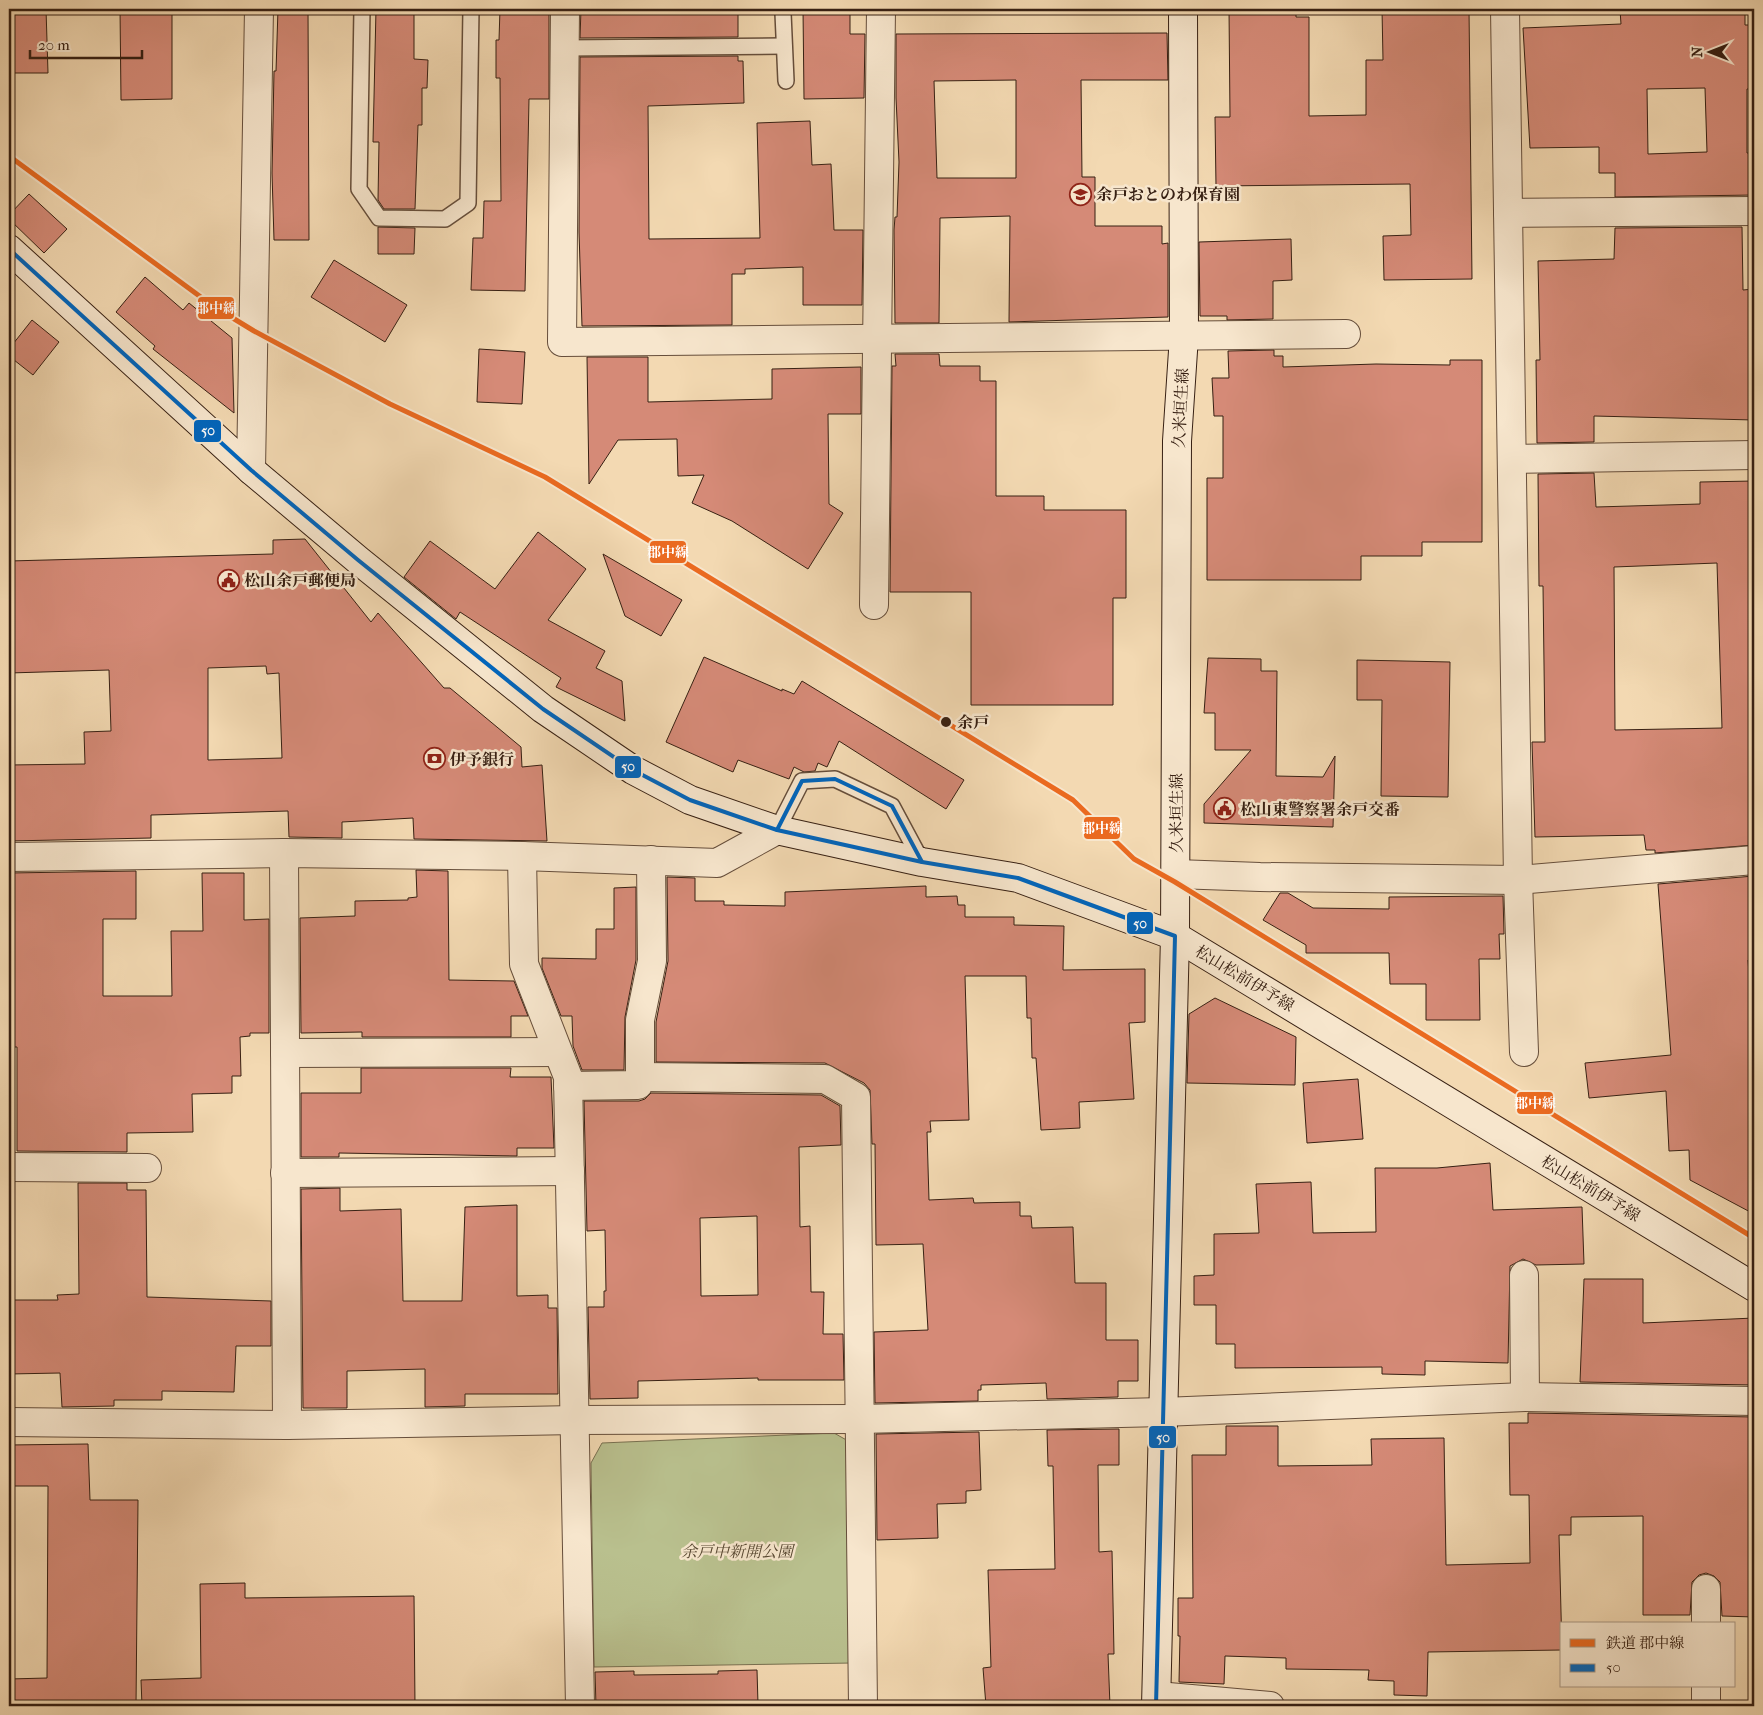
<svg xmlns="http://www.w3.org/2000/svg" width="1763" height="1715" viewBox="0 0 1763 1715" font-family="'IM FELL French Canon','Noto Serif JP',serif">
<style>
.green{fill:#b9c08e;stroke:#787050}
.building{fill:#d58a77;stroke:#372013;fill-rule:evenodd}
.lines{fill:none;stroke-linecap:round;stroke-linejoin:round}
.service-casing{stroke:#664e3b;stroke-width:18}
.minor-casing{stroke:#664e3b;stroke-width:30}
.secondary-casing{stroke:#372013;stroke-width:30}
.service{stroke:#f7e6cd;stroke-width:15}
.minor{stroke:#f7e6cd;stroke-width:28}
.secondary{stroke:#f7e6cd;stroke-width:28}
.bus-1-casing{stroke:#f7e6cd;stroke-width:8}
.bus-1{stroke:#0065bd;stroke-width:4}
.rail-1-casing{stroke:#f7e6cd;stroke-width:9}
.rail-1{stroke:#ea6a20;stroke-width:5}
.stop-dot{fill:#372013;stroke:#f7e6cd;stroke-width:2}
.labels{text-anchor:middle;stroke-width:5;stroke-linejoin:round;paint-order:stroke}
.poi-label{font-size:16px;font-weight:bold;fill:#372013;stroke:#f7e6cd;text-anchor:start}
.street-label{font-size:16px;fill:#372013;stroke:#f7e6cd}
.stop-label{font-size:16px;font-weight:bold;fill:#372013;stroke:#f7e6cd;text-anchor:start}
.park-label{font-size:16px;font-style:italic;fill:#584832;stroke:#f7e6cd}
.line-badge{stroke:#f7e6cd;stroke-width:2}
.badge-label{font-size:14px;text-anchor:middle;font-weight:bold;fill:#fff}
</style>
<rect width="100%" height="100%" fill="#f3d9b2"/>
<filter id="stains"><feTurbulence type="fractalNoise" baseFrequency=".004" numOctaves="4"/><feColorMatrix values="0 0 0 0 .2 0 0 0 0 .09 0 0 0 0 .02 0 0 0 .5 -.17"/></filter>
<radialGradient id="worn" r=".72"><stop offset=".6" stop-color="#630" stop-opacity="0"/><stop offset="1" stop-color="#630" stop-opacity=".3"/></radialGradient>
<path class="green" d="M 834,1433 L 850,1442 L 853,1663 L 594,1667 L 591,1463 L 602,1443 Z"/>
<g class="building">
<path d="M 9,9 L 46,9 L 48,73 L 9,73 Z"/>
<path d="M 120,9 L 172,9 L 172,99 L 121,100 Z"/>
<path d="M 278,9 L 308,9 L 309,240 L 274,240 L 272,173 L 274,71 L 276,71 Z"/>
<path d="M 376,9 L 414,9 L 414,59 L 428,60 L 427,88 L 422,88 L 422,125 L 418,125 L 415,209 L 384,209 L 378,200 L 379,142 L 373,142 Z"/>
<path d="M 500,9 L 549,9 L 549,99 L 529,99 L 525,291 L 471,290 L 473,238 L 483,238 L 484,201 L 501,201 L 500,78 L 496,78 L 496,40 L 499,40 Z"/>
<path d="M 581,9 L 738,9 L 738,37 L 580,38 Z"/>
<path d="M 803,9 L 850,9 L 850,34 L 865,34 L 864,98 L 804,99 Z"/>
<path d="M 1229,9 L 1296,9 L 1296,17 L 1309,17 L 1309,116 L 1366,115 L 1366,60 L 1383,60 L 1382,9 L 1469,9 L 1472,279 L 1384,280 L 1383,236 L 1411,235 L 1410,184 L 1216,186 L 1215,117 L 1230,117 Z"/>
<path d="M 1745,9 L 1745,25 L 1754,25 L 1754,89 L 1747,89 L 1747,153 L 1754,153 L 1754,195 L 1615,197 L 1615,173 L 1599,173 L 1599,147 L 1530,148 L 1523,28 L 1621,24 L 1620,10 ZM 1705,88 L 1707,152 L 1648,154 L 1647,89 Z"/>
<path d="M 1167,33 L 1168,80 L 1081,80 L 1082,177 L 1095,177 L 1095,226 L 1162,226 L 1162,244 L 1168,243 L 1168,317 L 1009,322 L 1010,216 L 940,218 L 939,323 L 895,323 L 894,230 L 895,217 L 897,217 L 899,162 L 896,98 L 896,34 ZM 1016,80 L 1016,178 L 937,178 L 934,81 Z"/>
<path d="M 738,56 L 738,61 L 743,61 L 744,103 L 648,106 L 649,239 L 760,238 L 757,123 L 810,121 L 812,165 L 831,164 L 834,230 L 863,230 L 862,305 L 803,305 L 803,267 L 745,269 L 745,274 L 732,274 L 732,325 L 582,326 L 579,232 L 580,57 Z"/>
<path d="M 29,194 L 67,229 L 44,253 L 9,219 L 9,215 Z"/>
<path d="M 378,227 L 415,228 L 414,254 L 378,254 Z"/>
<path d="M 1742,227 L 1743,290 L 1754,289 L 1754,420 L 1594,416 L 1594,442 L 1537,443 L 1536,360 L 1540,360 L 1538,261 L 1614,259 L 1615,228 Z"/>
<path d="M 1291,239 L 1292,280 L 1273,281 L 1273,319 L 1227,320 L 1227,316 L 1200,316 L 1199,242 Z"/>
<path d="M 334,260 L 407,305 L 385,342 L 311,297 Z"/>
<path d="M 145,277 L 183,310 L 189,303 L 232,338 L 234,413 L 153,349 L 155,346 L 116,312 Z"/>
<path d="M 32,320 L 59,342 L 33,375 L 9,356 L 9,349 Z"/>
<path d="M 479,349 L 525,352 L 522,404 L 477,402 Z"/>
<path d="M 1274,350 L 1274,356 L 1283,356 L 1283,367 L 1376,364 L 1450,365 L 1450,360 L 1482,360 L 1482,542 L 1422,542 L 1422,556 L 1361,556 L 1361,580 L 1207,580 L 1207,478 L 1223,478 L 1223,416 L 1214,416 L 1212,378 L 1229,378 L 1228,351 Z"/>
<path d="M 895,354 L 939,354 L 940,366 L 980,366 L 980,381 L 996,381 L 996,496 L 1044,496 L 1044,510 L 1126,510 L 1126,598 L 1113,598 L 1113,705 L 971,705 L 971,592 L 890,592 L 892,366 L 896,366 Z"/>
<path d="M 587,357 L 648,357 L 648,402 L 772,399 L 772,369 L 861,367 L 861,414 L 828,414 L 829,504 L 843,513 L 808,569 L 732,521 L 692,503 L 704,475 L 678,476 L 677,439 L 618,440 L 589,484 Z"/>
<path d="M 1594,473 L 1596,507 L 1700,504 L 1700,482 L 1754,481 L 1754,845 L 1655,853 L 1655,850 L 1646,850 L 1644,835 L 1535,837 L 1532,742 L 1545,742 L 1543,586 L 1539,586 L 1538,474 ZM 1717,563 L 1722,728 L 1615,730 L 1614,567 Z"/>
<path d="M 538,532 L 586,569 L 548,620 L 605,651 L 596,668 L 622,681 L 625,721 L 556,687 L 561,678 L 460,612 L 456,619 L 404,577 L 430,541 L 495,589 Z"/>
<path d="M 305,539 L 371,622 L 378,613 L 444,688 L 450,688 L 521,747 L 522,767 L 542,765 L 547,841 L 414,839 L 413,818 L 342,822 L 342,838 L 289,837 L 288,811 L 151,815 L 151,838 L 9,841 L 9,765 L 85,764 L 84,732 L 111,731 L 109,670 L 9,673 L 9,561 L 273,554 L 273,540 ZM 266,666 L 267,674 L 279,673 L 282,758 L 208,760 L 208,668 Z"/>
<path d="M 603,554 L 682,600 L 661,636 L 625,616 Z"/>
<path d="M 704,657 L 782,691 L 782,689 L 794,694 L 802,681 L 964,780 L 946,809 L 839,741 L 827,767 L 818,763 L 815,771 L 804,772 L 794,767 L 789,779 L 738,760 L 733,772 L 666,742 Z"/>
<path d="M 1208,658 L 1261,659 L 1261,671 L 1277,671 L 1276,776 L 1323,777 L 1335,756 L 1333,827 L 1204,823 L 1204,804 L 1251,750 L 1215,750 L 1215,713 L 1204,713 Z"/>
<path d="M 1357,660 L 1450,662 L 1448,797 L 1381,796 L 1382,700 L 1357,700 Z"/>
<path d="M 416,870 L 448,871 L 449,980 L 514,981 L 528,1016 L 511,1016 L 511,1037 L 362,1037 L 362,1032 L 301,1033 L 300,918 L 355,916 L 355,901 L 408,900 L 408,898 L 417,897 Z"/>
<path d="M 136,871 L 136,919 L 103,919 L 103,996 L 172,996 L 171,931 L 203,931 L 202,873 L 244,873 L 244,920 L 269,919 L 269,1033 L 250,1033 L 250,1036 L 240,1037 L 241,1076 L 232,1076 L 232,1093 L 192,1094 L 193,1132 L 127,1133 L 127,1152 L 17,1151 L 17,1047 L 9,1047 L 9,873 Z"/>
<path d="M 1754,876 L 1754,960 L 1748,960 L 1754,1041 L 1754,1090 L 1750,1091 L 1754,1214 L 1690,1180 L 1689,1150 L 1669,1151 L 1666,1091 L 1589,1098 L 1585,1063 L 1671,1055 L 1658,884 Z"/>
<path d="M 667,877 L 695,878 L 695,901 L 724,901 L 724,905 L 785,906 L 785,892 L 926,886 L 926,897 L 957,896 L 958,905 L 965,905 L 965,917 L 1014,917 L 1014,925 L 1064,926 L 1063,970 L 1145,969 L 1145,1022 L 1129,1023 L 1134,1099 L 1079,1102 L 1080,1128 L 1041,1130 L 1036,1058 L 1032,1058 L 1031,1018 L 1027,1018 L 1026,976 L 965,976 L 969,1120 L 930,1121 L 931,1132 L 927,1132 L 929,1200 L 973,1198 L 974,1203 L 1020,1202 L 1020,1216 L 1031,1216 L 1032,1228 L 1073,1227 L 1075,1283 L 1106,1283 L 1106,1340 L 1138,1340 L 1138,1381 L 1118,1381 L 1118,1397 L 1047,1399 L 1046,1383 L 981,1385 L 981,1390 L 978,1390 L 978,1401 L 875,1403 L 874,1332 L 928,1330 L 923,1244 L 876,1245 L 875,1144 L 872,1144 L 870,1090 L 864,1083 L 825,1063 L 656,1062 L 656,1022 L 668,961 Z"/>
<path d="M 636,887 L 636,960 L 625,1017 L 624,1070 L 582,1070 L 573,1046 L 572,1016 L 561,1016 L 542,968 L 542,958 L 596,959 L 596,929 L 614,929 L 614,888 Z"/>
<path d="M 1280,893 L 1288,893 L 1313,908 L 1389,909 L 1389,897 L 1503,896 L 1504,934 L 1499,934 L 1500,959 L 1479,959 L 1480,1020 L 1426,1020 L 1426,984 L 1390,984 L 1389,953 L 1306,953 L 1306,945 L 1263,920 Z"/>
<path d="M 1215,998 L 1296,1037 L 1295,1085 L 1187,1083 L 1189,1014 Z"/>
<path d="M 361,1068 L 511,1068 L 510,1077 L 551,1077 L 554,1148 L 517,1148 L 517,1156 L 339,1153 L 339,1157 L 301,1157 L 301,1093 L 361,1093 Z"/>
<path d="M 1358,1079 L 1363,1139 L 1307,1143 L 1303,1083 Z"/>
<path d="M 651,1093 L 821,1095 L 840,1106 L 841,1145 L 799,1147 L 800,1227 L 810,1226 L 811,1292 L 824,1292 L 823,1334 L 843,1334 L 844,1380 L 758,1380 L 758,1378 L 638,1381 L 638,1398 L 590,1399 L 588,1307 L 604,1307 L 604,1291 L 606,1291 L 605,1230 L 587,1231 L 584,1101 L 639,1101 L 645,1099 ZM 757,1216 L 758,1295 L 701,1296 L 700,1218 Z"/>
<path d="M 1490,1163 L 1493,1210 L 1582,1207 L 1584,1264 L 1536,1265 L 1523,1259 L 1510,1266 L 1508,1363 L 1425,1361 L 1425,1375 L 1382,1374 L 1382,1367 L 1235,1368 L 1235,1344 L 1216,1344 L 1216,1305 L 1194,1305 L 1194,1276 L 1214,1275 L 1214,1234 L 1259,1233 L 1256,1184 L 1311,1182 L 1313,1233 L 1376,1232 L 1375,1168 L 1437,1168 Z"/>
<path d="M 78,1183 L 127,1183 L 127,1190 L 146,1190 L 147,1297 L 271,1301 L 271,1346 L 236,1346 L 234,1392 L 162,1391 L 162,1400 L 114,1400 L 114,1406 L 62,1407 L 60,1373 L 9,1374 L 9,1300 L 58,1300 L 57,1295 L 79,1294 Z"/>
<path d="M 340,1188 L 340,1211 L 401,1209 L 403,1301 L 462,1301 L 465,1207 L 517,1205 L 517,1296 L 548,1295 L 548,1308 L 557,1308 L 558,1394 L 465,1394 L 465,1406 L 425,1407 L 425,1369 L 347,1371 L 347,1408 L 303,1408 L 301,1189 Z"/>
<path d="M 1584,1279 L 1643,1279 L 1643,1323 L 1754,1318 L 1754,1385 L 1580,1382 Z"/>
<path d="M 1528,1413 L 1754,1417 L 1754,1474 L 1752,1474 L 1754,1617 L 1722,1616 L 1720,1582 L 1714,1576 L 1706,1573 L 1699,1575 L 1692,1582 L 1690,1615 L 1643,1615 L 1643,1516 L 1571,1517 L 1571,1535 L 1559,1535 L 1562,1650 L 1428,1652 L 1427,1696 L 1394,1695 L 1394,1681 L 1368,1680 L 1369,1670 L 1286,1669 L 1286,1658 L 1225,1656 L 1224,1684 L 1179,1682 L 1180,1636 L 1178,1636 L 1178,1598 L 1193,1598 L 1192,1455 L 1226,1455 L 1226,1426 L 1278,1426 L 1278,1466 L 1372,1465 L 1371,1439 L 1444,1438 L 1446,1565 L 1530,1563 L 1529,1495 L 1510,1495 L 1509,1423 L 1528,1423 Z"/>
<path d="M 1119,1429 L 1119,1465 L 1098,1465 L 1099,1552 L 1112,1551 L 1114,1654 L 1108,1654 L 1110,1706 L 986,1706 L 983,1668 L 991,1667 L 988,1570 L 1055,1569 L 1053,1466 L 1048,1466 L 1047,1430 Z"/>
<path d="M 979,1432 L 981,1490 L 966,1491 L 966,1503 L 937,1504 L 938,1538 L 877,1540 L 876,1434 Z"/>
<path d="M 88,1444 L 90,1500 L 138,1500 L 136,1706 L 9,1706 L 9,1679 L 47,1678 L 48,1486 L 9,1486 L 9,1445 Z"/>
<path d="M 245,1583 L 245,1598 L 414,1596 L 415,1706 L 142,1706 L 141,1680 L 201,1678 L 200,1584 Z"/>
<path d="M 757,1670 L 758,1704 L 596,1706 L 595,1672 L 634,1671 L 634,1675 L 718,1674 L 718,1671 Z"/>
</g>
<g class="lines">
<defs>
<g id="service">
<path d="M 362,9 L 359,189 L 379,218 L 445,219 L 468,203 L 471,9"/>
<path d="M 783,13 L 786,81"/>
<path d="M 565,48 L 784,46"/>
<path d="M 777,830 L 802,781 L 835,779 L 892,806 L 922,862"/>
</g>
<g id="minor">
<path d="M 565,9 L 562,342 L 1346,334"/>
<path d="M 1505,9 L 1518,880 L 1524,1052"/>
<path d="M 1508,213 L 1754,211"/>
<path d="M 1512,459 L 1754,455"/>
<path d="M 251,470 L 259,9"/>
<path d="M 874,605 L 881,9"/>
<path d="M 284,853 L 287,1425"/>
<path d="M 522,856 L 524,964 L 568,1077 L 580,1706"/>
<path d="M 9,857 L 284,853 L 522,856 L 717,863 L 777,830"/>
<path d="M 1176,874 L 1260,877 L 1518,880 L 1754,860"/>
<path d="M 285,1053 L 557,1052"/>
<path d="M 640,1077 L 825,1079 L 856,1097 L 863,1706"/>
<path d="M 568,1086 L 638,1085 L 640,1077 L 640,1020 L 652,961 L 651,860"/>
<path d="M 9,1167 L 147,1168"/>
<path d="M 285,1173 L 570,1171"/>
<path d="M 1524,1275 L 1525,1397"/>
<path d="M 9,1422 L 287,1425 L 576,1420 L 860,1419 L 1163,1412 L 1525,1397 L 1754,1401"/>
<path d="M 1706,1589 L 1706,1624"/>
<path d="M 1706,1686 L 1706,1706"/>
<path d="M 1157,1696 L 1270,1706"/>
</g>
<g id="secondary">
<path d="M 9,249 L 251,470 L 358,560 L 543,709 L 633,770 L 690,800 L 777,830 L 922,862 L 1018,878 L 1175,936 L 1754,1287"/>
<path d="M 1156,1706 L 1175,936 L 1177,441 L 1184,336 L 1183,9"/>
</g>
</defs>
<use href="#service" class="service-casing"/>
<use href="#minor" class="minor-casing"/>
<use href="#secondary" class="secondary-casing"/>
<use href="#service" class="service"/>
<use href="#minor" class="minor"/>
<use href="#secondary" class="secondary"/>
<defs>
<g id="bus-1">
<path d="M 9,249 L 251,470 L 358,560 L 543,709 L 633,770 L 690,800 L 777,830 L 922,862 L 1018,878 L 1175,936 L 1156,1706"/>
<path d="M 777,830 L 802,781 L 835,779 L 892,806 L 922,862"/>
</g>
</defs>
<use href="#bus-1" class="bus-1-casing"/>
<use href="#bus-1" class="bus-1"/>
<defs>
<path id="rail-1" d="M 9,156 L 213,306 L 254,331 L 390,404 L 545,477 L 1073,800 L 1134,859 L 1175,882 L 1754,1238"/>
</defs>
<use href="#rail-1" class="rail-1-casing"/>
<use href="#rail-1" class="rail-1"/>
</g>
<defs>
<symbol id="school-ring" viewBox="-11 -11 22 22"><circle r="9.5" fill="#f7e6cd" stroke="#8f2418" stroke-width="1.5"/><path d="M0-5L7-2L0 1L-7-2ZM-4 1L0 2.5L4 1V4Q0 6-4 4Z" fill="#8f2418"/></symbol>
<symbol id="civic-ring" viewBox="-11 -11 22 22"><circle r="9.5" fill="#f7e6cd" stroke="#8f2418" stroke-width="1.5"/><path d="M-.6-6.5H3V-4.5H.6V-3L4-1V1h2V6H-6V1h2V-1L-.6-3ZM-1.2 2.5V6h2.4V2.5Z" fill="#8f2418"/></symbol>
<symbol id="bank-ring" viewBox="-11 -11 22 22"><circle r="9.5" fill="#f7e6cd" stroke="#8f2418" stroke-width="1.5"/><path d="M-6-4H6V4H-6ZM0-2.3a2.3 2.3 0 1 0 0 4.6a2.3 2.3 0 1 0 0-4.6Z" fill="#8f2418"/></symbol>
</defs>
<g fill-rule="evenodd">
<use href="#school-ring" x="1068" y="182" width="25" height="25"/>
<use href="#civic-ring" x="216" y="568" width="25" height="25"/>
<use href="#bank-ring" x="422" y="746" width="25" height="25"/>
<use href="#civic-ring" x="1212" y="796" width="25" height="25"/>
</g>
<circle class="stop-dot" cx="946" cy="722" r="6"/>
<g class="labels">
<g class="poi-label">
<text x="1096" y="200">余戸おとのわ保育園</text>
<text x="244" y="586">松山余戸郵便局</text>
<text x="450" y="765">伊予銀行</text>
<text x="1240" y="815">松山東警察署余戸交番</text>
</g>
<g class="street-label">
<text transform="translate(1180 408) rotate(-87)" y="6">久米垣生線</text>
<text transform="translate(1176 813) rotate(-90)" y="6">久米垣生線</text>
<text transform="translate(1245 978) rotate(31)" y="6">松山松前伊予線</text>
<text transform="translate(1591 1188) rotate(31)" y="6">松山松前伊予線</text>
</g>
<g class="stop-label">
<text x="957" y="728">余戸</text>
</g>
<g class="park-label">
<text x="737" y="1557">余戸中新開公園</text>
</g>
</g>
<g class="line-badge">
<rect x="197" y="296" width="38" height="24" rx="5" fill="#ea6a20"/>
<rect x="193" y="419" width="29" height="24" rx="5" fill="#0065bd"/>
<rect x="649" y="540" width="38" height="24" rx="5" fill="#ea6a20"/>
<rect x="614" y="755" width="28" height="24" rx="5" fill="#0065bd"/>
<rect x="1083" y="816" width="38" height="24" rx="5" fill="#ea6a20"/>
<rect x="1126" y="911" width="28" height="24" rx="5" fill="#0065bd"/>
<rect x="1516" y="1091" width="38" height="24" rx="5" fill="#ea6a20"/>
<rect x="1148" y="1425" width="29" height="24" rx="5" fill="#0065bd"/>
</g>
<g class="badge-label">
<text x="216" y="313">郡中線</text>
<text x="208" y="435">50</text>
<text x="668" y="557">郡中線</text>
<text x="628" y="771">50</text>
<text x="1102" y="833">郡中線</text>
<text x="1140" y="928">50</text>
<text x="1535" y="1108">郡中線</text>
<text x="1163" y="1442">50</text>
</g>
<rect width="1763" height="1715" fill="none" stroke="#f3d9b2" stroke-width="30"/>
<rect x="10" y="10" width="1743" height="1695" fill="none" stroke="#372013" stroke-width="2.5"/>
<rect x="15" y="15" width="1733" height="1685" fill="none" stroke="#372013"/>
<rect x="1560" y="1622" width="175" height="65" fill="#f7e6cd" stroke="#aa9783"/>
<rect x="1570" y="1639" width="25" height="8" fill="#ea6a20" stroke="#aa9783"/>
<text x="1606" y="1648" font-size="15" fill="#372013">鉄道 郡中線</text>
<rect x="1570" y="1664" width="25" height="8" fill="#0065bd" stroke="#aa9783"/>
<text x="1606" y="1672" font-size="15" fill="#372013">50</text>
<g transform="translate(1710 52) rotate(270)" stroke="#f7e6cd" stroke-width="4" paint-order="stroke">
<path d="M0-4L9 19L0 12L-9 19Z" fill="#372013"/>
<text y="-8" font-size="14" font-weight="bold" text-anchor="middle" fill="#372013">N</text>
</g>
<path d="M30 50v8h112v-8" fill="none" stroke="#372013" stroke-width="2.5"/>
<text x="38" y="50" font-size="15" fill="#372013" stroke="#f7e6cd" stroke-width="4" paint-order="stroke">20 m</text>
<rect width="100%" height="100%" filter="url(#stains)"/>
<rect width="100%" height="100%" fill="url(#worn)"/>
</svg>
